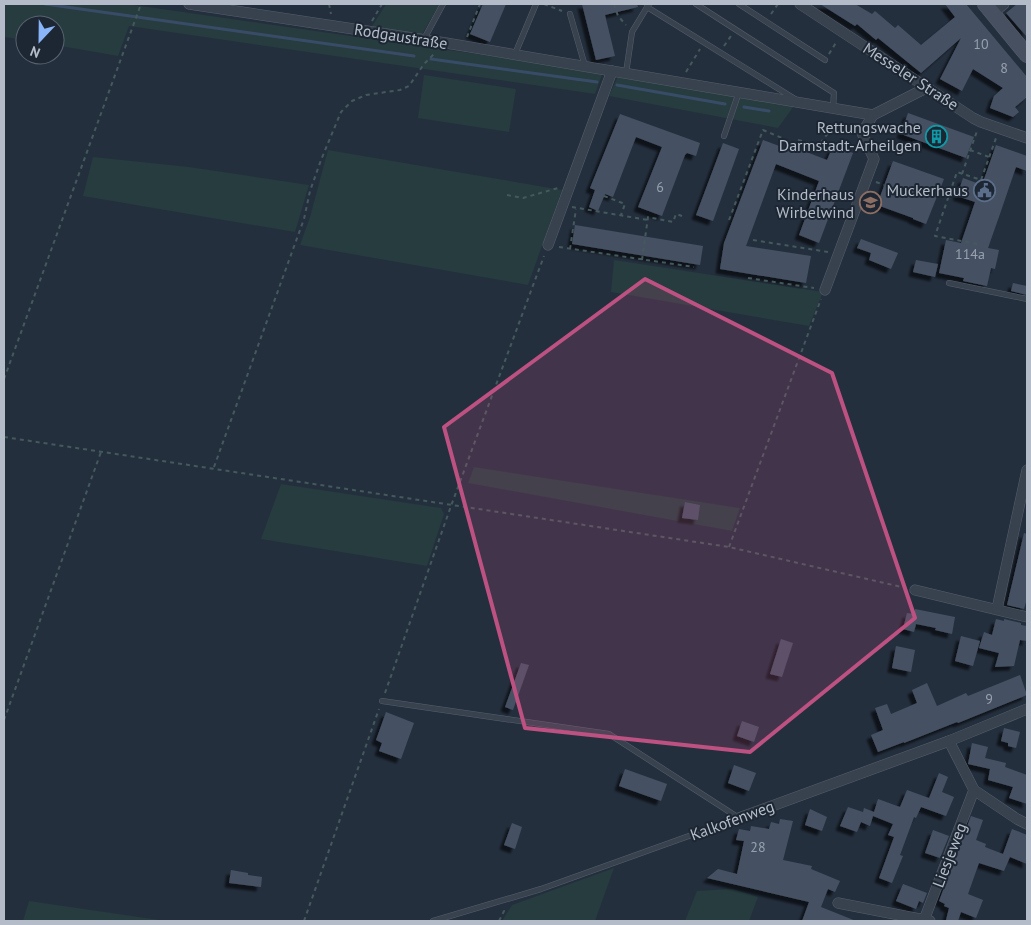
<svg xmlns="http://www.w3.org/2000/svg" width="1031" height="925" viewBox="0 0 1031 925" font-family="'PT Sans',sans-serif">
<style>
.green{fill:#263c3f}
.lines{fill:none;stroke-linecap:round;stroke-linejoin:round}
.stream{stroke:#394c67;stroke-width:3}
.building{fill:#455162;filter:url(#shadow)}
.lane-casing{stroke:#565f6c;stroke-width:6}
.street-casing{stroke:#565f6c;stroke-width:11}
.secondary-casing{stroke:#565f6c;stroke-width:16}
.path{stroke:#44595c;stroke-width:2;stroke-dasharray:4 4;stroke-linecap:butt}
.lane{stroke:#38414e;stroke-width:5}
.street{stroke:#38414e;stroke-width:10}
.secondary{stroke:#465061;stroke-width:15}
.marked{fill:#bd5182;fill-opacity:0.2;stroke:#bd5182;stroke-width:4;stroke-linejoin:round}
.labels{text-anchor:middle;stroke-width:4;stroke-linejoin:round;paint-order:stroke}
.number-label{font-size:14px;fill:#98a1af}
.street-label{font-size:16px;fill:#b4bcc9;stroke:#1d2633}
.poi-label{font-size:16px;fill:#b4bcc9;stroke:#1d2633;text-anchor:end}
</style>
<defs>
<filter id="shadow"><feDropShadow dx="-4.5" dy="4.5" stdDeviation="1" flood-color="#0009"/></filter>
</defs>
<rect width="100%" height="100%" fill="#242f3e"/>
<g class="green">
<path d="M 4,4 L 127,4 L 603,72 L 595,94 L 129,26 L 118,56 L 55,45 L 55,25 L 25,25 L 25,40 L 4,37 Z"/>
<path d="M 386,4 L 440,4 L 422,34 L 371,28 Z"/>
<path d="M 424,75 L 516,89 L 509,132 L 418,118 Z"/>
<path d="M 618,76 L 794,106 L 778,128 L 609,96 Z"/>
<path d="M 328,150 L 562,190 L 528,285 L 300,245 L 310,217 Z"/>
<path d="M 93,157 L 189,167 L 309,185 L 295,232 L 83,196 Z"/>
<path d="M 614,260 L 823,292 L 809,326 L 611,292 Z"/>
<path d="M 474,467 L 740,508 L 732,531 L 468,483 Z"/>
<path d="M 281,484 L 441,508 L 444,514 L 427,566 L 261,539 Z"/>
<path d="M 614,868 L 595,921 L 502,921 L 512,905 Z"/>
<path d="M 733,889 L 758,897 L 749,921 L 685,921 L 697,891 Z"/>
<path d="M 29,901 L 166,921 L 23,921 Z"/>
</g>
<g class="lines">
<g class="stream">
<path d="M 45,4 L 414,56"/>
<path d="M 431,59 L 597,82"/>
<path d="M 617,85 L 725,104"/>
<path d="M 744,107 L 769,111"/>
</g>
</g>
<g class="building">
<path d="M 483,4 L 506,4 L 490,42 L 470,34 Z"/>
<path d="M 582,4 L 637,4 L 638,7 L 605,15 L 615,56 L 596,60 Z"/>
<path d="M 820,4 L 855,4 L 872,14 L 875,11 L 895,28 L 898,25 L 921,45 L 955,17 L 945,4 L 966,4 L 1027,77 L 1027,97 L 1015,107 L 1019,112 L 1013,117 L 990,108 L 994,96 L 1003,88 L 973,69 L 962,91 L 940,79 L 961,38 L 921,73 L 878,38 L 876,40 L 857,24 L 855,26 Z"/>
<path d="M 1017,4 L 1027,4 L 1027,37 L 1006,13 Z"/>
<path d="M 908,113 L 974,137 L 966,158 L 901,134 Z"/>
<path d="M 620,114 L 700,143 L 696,156 L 687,153 L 685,155 L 662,216 L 638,207 L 662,147 L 636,137 L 613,197 L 605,194 L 598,211 L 589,207 L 595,190 L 590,188 Z"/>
<path d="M 763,140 L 790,150 L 791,146 L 827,160 L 833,146 L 853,153 L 819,243 L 799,235 L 819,181 L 776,164 L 746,246 L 811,256 L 806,283 L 720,269 L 724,243 Z"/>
<path d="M 723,143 L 739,149 L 713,221 L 696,215 Z"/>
<path d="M 996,145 L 1027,156 L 1027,171 L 1016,167 L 1001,211 L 988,248 L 999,250 L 995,269 L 991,268 L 987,286 L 963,281 L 964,278 L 939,273 L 946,240 L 961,243 L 975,202 L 957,196 L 963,178 L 982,185 Z"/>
<path d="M 893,161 L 944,179 L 926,224 L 913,219 L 913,218 L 877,205 Z"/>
<path d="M 575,225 L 703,246 L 700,265 L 572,244 Z"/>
<path d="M 861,239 L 898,253 L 891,269 L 869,260 L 871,253 L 857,248 Z"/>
<path d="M 916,260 L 938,264 L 935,277 L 913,272 Z"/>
<path d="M 1013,283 L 1027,286 L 1027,295 L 1011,291 Z"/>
<path d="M 685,502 L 700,505 L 698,520 L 682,518 Z"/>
<path d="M 1024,533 L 1027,534 L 1027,603 L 1026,602 L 1024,609 L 1007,605 Z"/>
<path d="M 915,609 L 955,617 L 952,634 L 935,630 L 936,628 L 916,624 L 914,632 L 903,629 L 907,613 L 914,614 Z"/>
<path d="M 996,619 L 1004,621 L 1004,619 L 1021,623 L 1021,625 L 1027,626 L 1027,641 L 1020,640 L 1014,666 L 995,667 L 999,653 L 979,648 L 984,632 L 992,635 Z"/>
<path d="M 961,636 L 980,641 L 973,666 L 955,661 Z"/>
<path d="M 781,639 L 793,643 L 782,677 L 770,674 Z"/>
<path d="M 896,646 L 915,650 L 911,672 L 892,668 Z"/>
<path d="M 521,663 L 529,665 L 513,710 L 505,707 Z"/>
<path d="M 1020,675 L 1027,695 L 958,723 L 957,722 L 904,743 L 904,742 L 878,752 L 871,735 L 883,730 L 875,708 L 887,704 L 891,714 L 917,703 L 912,690 L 927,683 L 937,706 L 966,693 L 968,696 Z"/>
<path d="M 386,712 L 414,723 L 401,759 L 379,751 L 382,743 L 376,740 Z"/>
<path d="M 742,721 L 759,727 L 754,742 L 737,736 Z"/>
<path d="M 1004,728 L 1020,732 L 1016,748 L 1008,746 L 1008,743 L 1001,741 Z"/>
<path d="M 972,743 L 988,747 L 985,758 L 1006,763 L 1005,767 L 1027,775 L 1027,804 L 1009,798 L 1013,787 L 988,780 L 990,769 L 968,764 Z"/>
<path d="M 734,765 L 756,773 L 749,791 L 728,783 Z"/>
<path d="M 625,769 L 667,784 L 661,801 L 619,786 Z"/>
<path d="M 939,773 L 948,777 L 942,792 L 954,797 L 946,816 L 921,807 L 916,818 L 914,817 L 900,855 L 903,856 L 892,883 L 879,878 L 894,837 L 888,835 L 893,824 L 873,816 L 870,826 L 861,822 L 857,832 L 840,826 L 848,807 L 863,812 L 864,808 L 874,812 L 878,799 L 900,807 L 907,790 L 929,798 Z"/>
<path d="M 810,809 L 827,817 L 822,831 L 805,825 Z"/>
<path d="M 971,816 L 983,820 L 976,840 L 986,844 L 985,847 L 1003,854 L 1012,829 L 1027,835 L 1027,864 L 1010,857 L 1004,871 L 979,863 L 968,894 L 983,900 L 976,918 L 961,912 L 958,921 L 954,921 L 946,920 L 949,908 L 944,906 L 945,904 L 939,901 Z"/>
<path d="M 780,819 L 793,821 L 783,860 L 812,866 L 811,869 L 840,881 L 835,892 L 828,889 L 821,907 L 856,921 L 802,921 L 809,902 L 707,878 L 718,869 L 737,874 L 744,841 L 736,840 L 739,829 L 750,831 L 751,826 L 769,829 L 771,822 L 779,824 Z"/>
<path d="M 512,823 L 522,827 L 515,849 L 504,845 Z"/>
<path d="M 933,830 L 949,836 L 940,858 L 925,853 Z"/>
<path d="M 231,870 L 248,873 L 248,875 L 262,877 L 261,887 L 229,883 Z"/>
<path d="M 903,884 L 927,893 L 923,903 L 919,901 L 916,909 L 896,901 Z"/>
</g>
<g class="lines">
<defs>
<g id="lane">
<path d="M 696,4 L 834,93 L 833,108"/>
<path d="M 739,4 L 825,60"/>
<path d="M 647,7 L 795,99"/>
<path d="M 570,14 L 585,66"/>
<path d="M 424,39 L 443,4"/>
<path d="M 515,54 L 536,4"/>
<path d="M 626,73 L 632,32 L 649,4"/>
<path d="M 724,136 L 739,92"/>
<path d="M 949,283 L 1027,299"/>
<path d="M 382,701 L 609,734 L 739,818"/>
<path d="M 433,921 L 541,889 L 739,818"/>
</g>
<g id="street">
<path d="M 189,4 L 446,43 L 873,115 L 928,87"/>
<path d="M 800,4 L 973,118 L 981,122 L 1027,138"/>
<path d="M 993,13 L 1004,4"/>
<path d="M 548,245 L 612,71"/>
<path d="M 825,290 L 874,159 L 862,133 L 873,115"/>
<path d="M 915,590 L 1027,617"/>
<path d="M 997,609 L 1027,470"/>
<path d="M 949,741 L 974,790 L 1017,819 L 1027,824"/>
<path d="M 739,818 L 949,741 L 1027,709"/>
<path d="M 838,903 L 930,921"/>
<path d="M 924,920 L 974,790"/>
</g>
<path id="secondary" d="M 985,4 L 1027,55"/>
</defs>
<use href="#lane" class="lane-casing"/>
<use href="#street" class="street-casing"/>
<use href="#secondary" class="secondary-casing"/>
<g class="path">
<path d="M 329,4 L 331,14"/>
<path d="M 544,4 L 562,11"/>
<path d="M 614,4 L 618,16 L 626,25"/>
<path d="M 771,14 L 778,4"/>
<path d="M 372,21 L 382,4"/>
<path d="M 467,37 L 480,4"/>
<path d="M 724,46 L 731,36"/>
<path d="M 829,54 L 837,41"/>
<path d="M 686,72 L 700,49"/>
<path d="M 798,140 L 819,145 L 832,128"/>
<path d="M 970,150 L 989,157"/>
<path d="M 962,174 L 977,131"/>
<path d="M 876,182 L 884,185"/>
<path d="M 507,195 L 523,198 L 558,188"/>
<path d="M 604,196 L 625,204 L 621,215"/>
<path d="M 572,207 L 648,220"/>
<path d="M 729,220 L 763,130 L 782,138"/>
<path d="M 753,240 L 828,252"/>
<path d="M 977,244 L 935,236 L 957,172 L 981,180 L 996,138"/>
<path d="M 559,247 L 694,267"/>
<path d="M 570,249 L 576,209"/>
<path d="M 642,260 L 648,217 L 673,222 L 676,214 L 682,216"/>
<path d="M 748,278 L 814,288"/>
<path d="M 4,379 L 141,4"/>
<path d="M 4,437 L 729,547 L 906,588"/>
<path d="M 214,467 L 304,219 L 310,191 L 321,160 L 341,112 L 352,101 L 366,95 L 400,90 L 409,86 L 424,64 L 435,53"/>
<path d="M 729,547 L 821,299"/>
<path d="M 385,693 L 451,506 L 544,256"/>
<path d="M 4,720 L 101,452"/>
<path d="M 304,921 L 379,709"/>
<path d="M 499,921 L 504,911 L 503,907"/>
</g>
<use href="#lane" class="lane"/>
<use href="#street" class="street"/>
<use href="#secondary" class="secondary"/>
</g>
<path class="marked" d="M 645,279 L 832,373 L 915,618 L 750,752 L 525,728 L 444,427 Z"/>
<defs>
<symbol id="building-ring" viewBox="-11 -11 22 22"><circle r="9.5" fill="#1d2633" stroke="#0f9aa8" stroke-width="1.5"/><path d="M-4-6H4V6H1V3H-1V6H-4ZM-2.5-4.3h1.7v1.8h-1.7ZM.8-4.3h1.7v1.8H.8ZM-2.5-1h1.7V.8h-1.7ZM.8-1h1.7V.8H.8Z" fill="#0f9aa8"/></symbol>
<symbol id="civic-ring" viewBox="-11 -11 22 22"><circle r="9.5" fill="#1d2633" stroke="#5c6f8a" stroke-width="1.5"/><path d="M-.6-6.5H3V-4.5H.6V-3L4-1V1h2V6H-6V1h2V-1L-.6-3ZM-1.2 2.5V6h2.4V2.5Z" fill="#5c6f8a"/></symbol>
<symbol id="school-ring" viewBox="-11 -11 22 22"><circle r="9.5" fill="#1d2633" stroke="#8d6e63" stroke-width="1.5"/><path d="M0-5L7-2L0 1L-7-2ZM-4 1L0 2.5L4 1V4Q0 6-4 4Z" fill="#8d6e63"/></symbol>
</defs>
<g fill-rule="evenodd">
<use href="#building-ring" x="924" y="124" width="25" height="25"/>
<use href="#civic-ring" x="972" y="178" width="25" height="25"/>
<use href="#school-ring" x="858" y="190" width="25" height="25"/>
</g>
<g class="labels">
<g class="number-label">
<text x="981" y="49">10</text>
<text x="1004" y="73">8</text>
<text x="660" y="192">6</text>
<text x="970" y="259">114a</text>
<text x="989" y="704">9</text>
<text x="758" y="852">28</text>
</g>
<g class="street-label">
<text transform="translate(401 36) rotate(9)" y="6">Rodgaustraße</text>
<text transform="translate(911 76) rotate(33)" y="6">Messeler Straße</text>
<text transform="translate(732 820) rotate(-20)" y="6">Kalkofenweg</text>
<text transform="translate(949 855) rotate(-69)" y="6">Liesjeweg</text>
</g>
<g class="poi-label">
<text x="921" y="133">Rettungswache<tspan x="921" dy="18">Darmstadt-Arheilgen</tspan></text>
<text x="968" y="196">Muckerhaus</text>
<text x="854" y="200">Kinderhaus<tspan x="854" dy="18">Wirbelwind</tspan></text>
</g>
</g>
<rect width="1031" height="925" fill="none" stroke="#b4bcc9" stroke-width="10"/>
<g transform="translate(40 40) rotate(202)"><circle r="24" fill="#1d2633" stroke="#59626f"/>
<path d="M0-4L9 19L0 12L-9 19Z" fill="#8ab4f8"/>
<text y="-8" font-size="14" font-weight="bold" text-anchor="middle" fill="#b4bcc9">N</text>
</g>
</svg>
